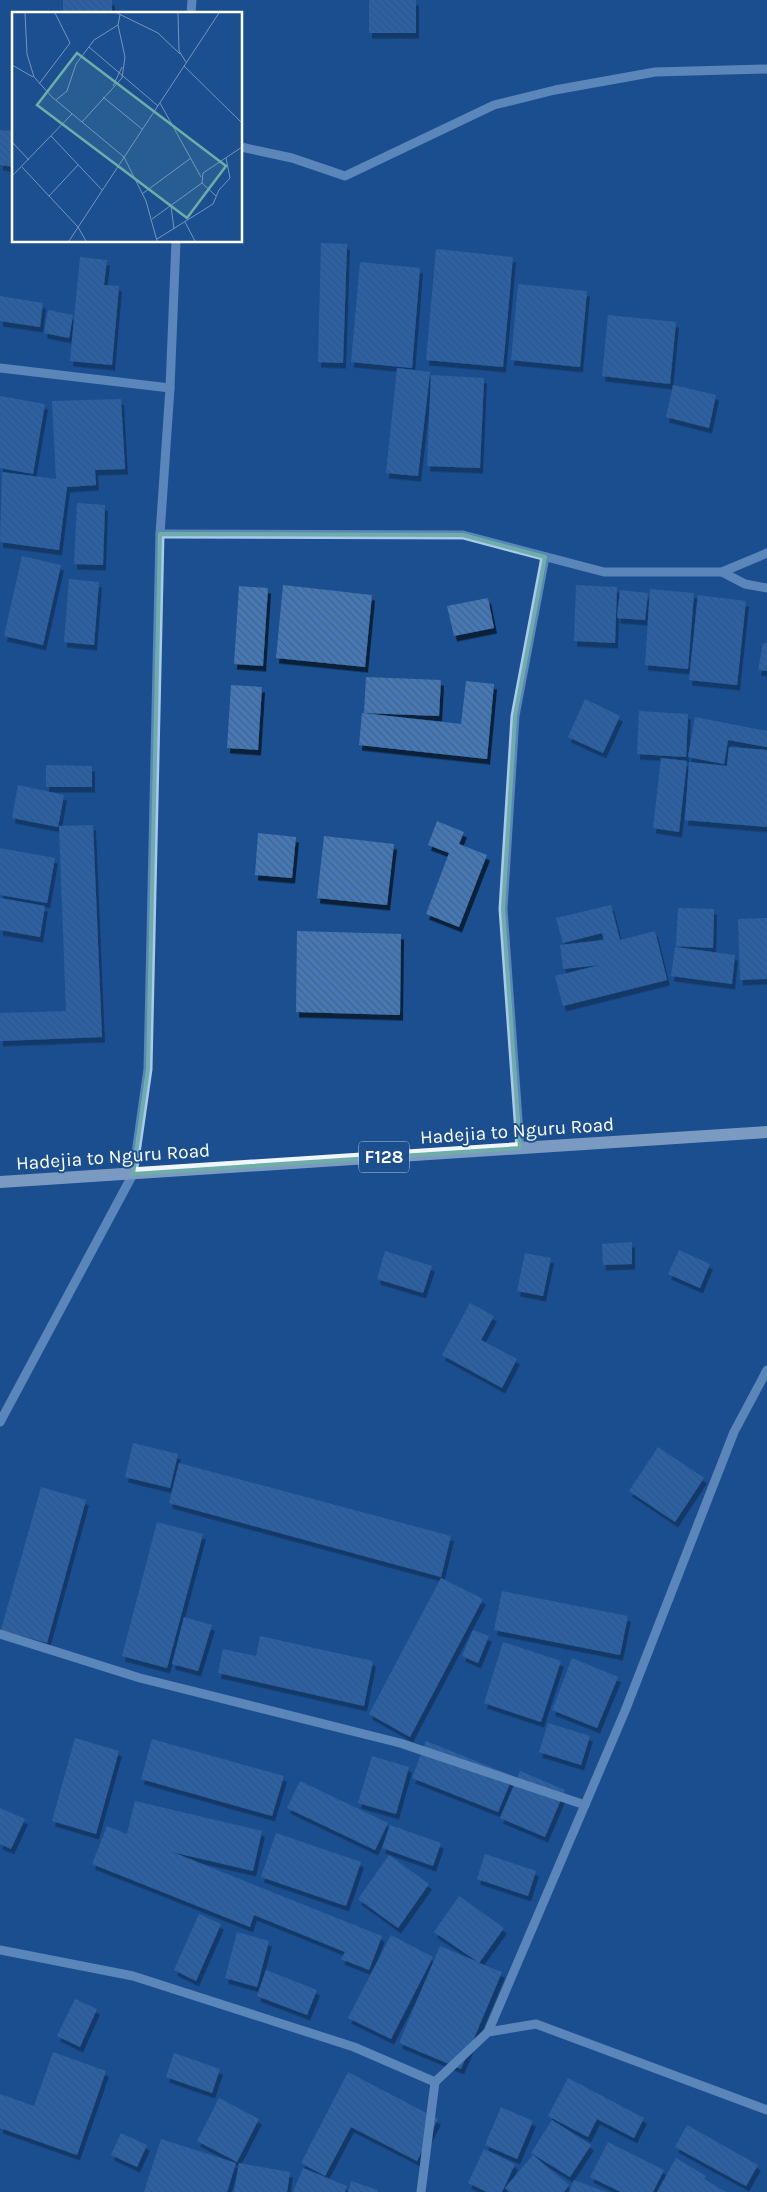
<svg xmlns="http://www.w3.org/2000/svg" width="767" height="2192" viewBox="0 0 767 2192" font-family="Karla,sans-serif">
<style>
.building{fill:url(#building-back-hatch);filter:url(#shadow)}
.lines{fill:none;stroke-linecap:round;stroke-linejoin:round}
.minor{stroke:#a9c9ee;stroke-width:9}
.major{stroke:#f0f6ff;stroke-width:12}
.marked{fill:none;stroke:#6fada8;stroke-width:4;stroke-linejoin:round}
.labels{text-anchor:middle;stroke-width:4;stroke-linejoin:round;paint-order:stroke}
.shield{fill:#1b4f8f;stroke:#bbcadd;stroke-width:1}
.shield-label{font-size:18px;font-weight:bold;fill:#fff}
.street-label{font-size:19px;fill:#fff;stroke:#1b4f8f}
.inset-road{fill:none;stroke:#7695bc;stroke-width:1}
.view{fill:#6fada8;fill-opacity:0.15;stroke:#6fada8;stroke-width:2.5}
.inset-edge{fill:none;stroke:#fff;stroke-width:2.5}
</style>
<defs>
<pattern id="building-back-hatch" width="6" height="6" patternUnits="userSpaceOnUse" patternTransform="scale(1.25)"><rect width="6" height="6" fill="#4478b7"/><path d="M-1 5l2 2M0 0l6 6M5-1l2 2" fill="none" stroke="#486282"/></pattern>
<filter id="shadow"><feDropShadow dx="3" dy="5.5" stdDeviation="0" flood-color="#0009"/></filter>
</defs>
<rect width="100%" height="100%" fill="#1b4f8f"/>
<g class="building">
<rect x="63" y="0" width="49" height="14"/>
<rect x="369" y="0" width="47" height="33"/>
<path d="M 0,130 L 14,131 L 14,167 L 0,165 Z"/>
<path d="M 321,243 L 347,244 L 343,363 L 318,362 Z"/>
<path d="M 436,249 L 513,257 L 503,367 L 426,360 Z"/>
<path d="M 80,257 L 107,260 L 104,285 L 119,286 L 112,365 L 70,361 Z"/>
<path d="M 360,262 L 420,268 L 412,368 L 351,362 Z"/>
<path d="M 518,284 L 587,291 L 580,367 L 511,360 Z"/>
<path d="M 0,296 L 43,303 L 40,327 L 0,321 Z"/>
<path d="M 48,310 L 73,315 L 69,338 L 44,333 Z"/>
<path d="M 608,315 L 676,322 L 670,384 L 602,376 Z"/>
<path d="M 397,368 L 430,372 L 418,476 L 386,473 Z"/>
<path d="M 431,375 L 484,378 L 480,468 L 427,466 Z"/>
<path d="M 673,385 L 716,395 L 709,428 L 666,417 Z"/>
<path d="M 0,396 L 45,404 L 33,474 L 0,468 Z"/>
<path d="M 121,399 L 125,469 L 95,470 L 96,485 L 67,487 L 59,550 L 0,542 L 2,472 L 56,479 L 52,401 Z"/>
<path d="M 77,503 L 105,505 L 103,565 L 74,564 Z"/>
<path d="M 22,556 L 61,565 L 43,645 L 4,636 Z"/>
<path d="M 69,579 L 99,582 L 94,645 L 64,642 Z"/>
<path d="M 283,585 L 372,595 L 365,667 L 276,658 Z"/>
<path d="M 576,585 L 617,587 L 615,643 L 574,641 Z"/>
<path d="M 239,586 L 268,588 L 263,666 L 234,664 Z"/>
<path d="M 650,589 L 694,593 L 688,669 L 645,665 Z"/>
<path d="M 620,590 L 648,593 L 645,620 L 617,618 Z"/>
<path d="M 698,595 L 746,601 L 737,685 L 689,680 Z"/>
<path d="M 488,598 L 494,628 L 454,636 L 447,606 Z"/>
<path d="M 763,643 L 767,643 L 767,671 L 758,670 Z"/>
<path d="M 366,677 L 441,680 L 439,716 L 364,713 Z"/>
<path d="M 466,681 L 494,684 L 487,759 L 359,745 L 362,713 L 461,724 Z"/>
<path d="M 231,685 L 262,687 L 258,750 L 227,748 Z"/>
<path d="M 585,699 L 620,716 L 603,753 L 568,737 Z"/>
<path d="M 639,711 L 688,714 L 686,757 L 637,754 Z"/>
<path d="M 695,717 L 767,731 L 767,747 L 728,740 L 724,764 L 688,757 Z"/>
<path d="M 729,747 L 767,750 L 767,827 L 685,820 L 689,762 L 727,766 Z"/>
<path d="M 661,758 L 687,761 L 679,832 L 653,828 Z"/>
<path d="M 46,765 L 92,766 L 92,787 L 46,787 Z"/>
<path d="M 18,785 L 64,795 L 58,827 L 12,818 Z"/>
<path d="M 437,821 L 464,832 L 459,844 L 487,855 L 459,927 L 426,914 L 449,853 L 428,845 Z"/>
<path d="M 93,825 L 102,1037 L 0,1041 L 0,1013 L 66,1011 L 59,826 Z"/>
<path d="M 258,833 L 296,837 L 292,878 L 255,875 Z"/>
<path d="M 324,836 L 394,844 L 387,905 L 317,898 Z"/>
<path d="M 0,848 L 55,858 L 47,903 L 0,895 Z"/>
<path d="M 0,898 L 45,906 L 40,937 L 0,930 Z"/>
<path d="M 611,905 L 620,940 L 655,931 L 667,980 L 563,1006 L 555,976 L 600,965 L 563,969 L 560,945 L 604,940 L 602,933 L 563,943 L 556,918 Z"/>
<path d="M 678,908 L 714,909 L 713,948 L 676,946 Z"/>
<path d="M 767,918 L 767,979 L 740,980 L 738,919 Z"/>
<path d="M 297,931 L 401,934 L 400,1015 L 296,1012 Z"/>
<path d="M 675,947 L 735,955 L 732,984 L 671,976 Z"/>
<path d="M 632,1242 L 632,1264 L 603,1265 L 602,1244 Z"/>
<path d="M 679,1250 L 710,1264 L 700,1288 L 668,1274 Z"/>
<path d="M 385,1251 L 432,1266 L 423,1293 L 377,1279 Z"/>
<path d="M 525,1253 L 551,1258 L 543,1296 L 517,1291 Z"/>
<path d="M 470,1303 L 494,1316 L 481,1340 L 517,1359 L 502,1388 L 442,1355 Z"/>
<path d="M 133,1443 L 178,1454 L 170,1488 L 125,1477 Z"/>
<path d="M 658,1447 L 704,1478 L 675,1522 L 629,1491 Z"/>
<path d="M 179,1463 L 451,1536 L 441,1577 L 169,1503 Z"/>
<path d="M 41,1487 L 86,1500 L 47,1643 L 1,1630 Z"/>
<path d="M 157,1522 L 203,1534 L 167,1668 L 122,1656 Z"/>
<path d="M 441,1578 L 483,1599 L 410,1737 L 369,1714 Z"/>
<path d="M 502,1591 L 628,1616 L 620,1655 L 494,1630 Z"/>
<path d="M 184,1617 L 212,1625 L 198,1671 L 172,1664 Z"/>
<path d="M 473,1630 L 489,1636 L 478,1663 L 462,1656 Z"/>
<path d="M 260,1636 L 373,1661 L 364,1706 L 218,1673 L 223,1649 L 256,1656 Z"/>
<path d="M 503,1642 L 561,1661 L 541,1722 L 484,1703 Z"/>
<path d="M 572,1658 L 618,1677 L 597,1728 L 552,1710 Z"/>
<path d="M 548,1723 L 590,1736 L 581,1765 L 539,1752 Z"/>
<path d="M 75,1738 L 119,1751 L 96,1834 L 52,1821 Z"/>
<path d="M 152,1739 L 284,1776 L 272,1816 L 141,1779 Z"/>
<path d="M 426,1741 L 513,1776 L 498,1812 L 412,1778 Z"/>
<path d="M 372,1756 L 409,1767 L 396,1814 L 358,1803 Z"/>
<path d="M 520,1771 L 565,1790 L 545,1837 L 500,1818 Z"/>
<path d="M 300,1781 L 388,1823 L 375,1850 L 287,1808 Z"/>
<path d="M 135,1801 L 262,1831 L 253,1871 L 172,1852 L 382,1936 L 369,1970 L 341,1959 L 345,1952 L 254,1915 L 250,1927 L 92,1864 L 107,1826 L 127,1834 Z"/>
<path d="M 0,1808 L 25,1819 L 11,1849 L 0,1844 Z"/>
<path d="M 390,1825 L 441,1843 L 433,1866 L 382,1848 Z"/>
<path d="M 276,1833 L 361,1862 L 346,1906 L 261,1877 Z"/>
<path d="M 485,1854 L 536,1871 L 528,1896 L 477,1879 Z"/>
<path d="M 389,1855 L 429,1884 L 398,1928 L 358,1899 Z"/>
<path d="M 459,1896 L 504,1928 L 479,1963 L 502,1972 L 461,2069 L 399,2043 L 440,1946 L 478,1962 L 434,1932 Z"/>
<path d="M 199,1914 L 221,1924 L 196,1981 L 174,1970 Z"/>
<path d="M 237,1932 L 269,1941 L 257,1987 L 225,1978 Z"/>
<path d="M 391,1935 L 433,1957 L 391,2039 L 348,2018 Z"/>
<path d="M 266,1970 L 317,1990 L 307,2015 L 257,1996 Z"/>
<path d="M 75,1999 L 97,2009 L 80,2047 L 57,2036 Z"/>
<path d="M 53,2052 L 106,2071 L 77,2155 L 0,2128 L 0,2094 L 34,2106 Z"/>
<path d="M 174,2053 L 220,2069 L 212,2093 L 166,2077 Z"/>
<path d="M 348,2072 L 438,2119 L 417,2161 L 351,2127 L 325,2176 L 301,2163 Z"/>
<path d="M 568,2078 L 644,2118 L 634,2138 L 597,2119 L 588,2137 L 548,2116 Z"/>
<path d="M 219,2098 L 259,2119 L 237,2162 L 197,2141 Z"/>
<path d="M 501,2107 L 533,2121 L 517,2159 L 485,2145 Z"/>
<path d="M 552,2120 L 591,2145 L 570,2177 L 531,2153 Z"/>
<path d="M 687,2125 L 758,2165 L 746,2186 L 675,2147 Z"/>
<path d="M 121,2133 L 147,2145 L 137,2167 L 111,2155 Z"/>
<path d="M 161,2139 L 236,2163 L 227,2192 L 144,2192 Z"/>
<path d="M 608,2142 L 664,2170 L 653,2192 L 621,2192 L 590,2177 Z"/>
<path d="M 484,2149 L 515,2164 L 502,2192 L 487,2192 L 468,2183 Z"/>
<path d="M 533,2155 L 569,2185 L 564,2192 L 510,2192 L 505,2188 Z"/>
<path d="M 676,2158 L 706,2176 L 704,2179 L 726,2192 L 657,2192 Z"/>
<path d="M 239,2163 L 290,2172 L 287,2192 L 234,2192 Z"/>
<path d="M 303,2168 L 347,2186 L 345,2192 L 293,2192 Z"/>
<path d="M 574,2180 L 606,2192 L 569,2192 Z"/>
<path d="M 351,2181 L 378,2190 L 378,2192 L 348,2192 Z"/>
</g>
<g class="lines">
<g class="minor">
<path d="M 191,14 L 192,0"/>
<path d="M 241,147 L 292,158 L 345,176 L 494,105 L 555,90 L 655,72 L 767,69"/>
<path d="M 0,368 L 170,388"/>
<path d="M 160,534 L 463,535 L 604,572 L 722,572 L 767,553"/>
<path d="M 722,572 L 745,584 L 767,588"/>
<path d="M 520,1148 L 503,909 L 515,716 L 545,557"/>
<path d="M 0,1422 L 133,1174 L 148,1069 L 160,534 L 170,388 L 176,241"/>
<path d="M 0,1634 L 140,1678 L 400,1743 L 585,1805"/>
<path d="M 0,1950 L 133,1976 L 354,2047 L 435,2082 L 488,2032 L 536,2024 L 767,2110"/>
<path d="M 488,2032 L 625,1711 L 734,1432 L 767,1370"/>
<path d="M 421,2192 L 435,2082"/>
</g>
<path class="major" d="M 0,1182 L 767,1132"/>
</g>
<path d="M0 0H767V2192H0ZM 160,534 L 463,535 L 545,557 L 515,716 L 503,909 L 520,1148 L 133,1174 L 148,1069 Z" fill="#1b4f8f" fill-opacity=".55" fill-rule="evenodd"/>
<path class="marked" d="M 160,534 L 463,535 L 545,557 L 515,716 L 503,909 L 520,1148 L 133,1174 L 148,1069 Z"/>
<g class="labels">
<rect class="shield" x="359" y="1141.5" width="50" height="31" rx="4"/>
<g class="shield-label">
<text x="384" y="1163">F128</text>
</g>
<g class="street-label">
<text transform="translate(517 1130) rotate(-4)" y="7">Hadejia to Nguru Road</text>
<text transform="translate(113 1156) rotate(-4)" y="7">Hadejia to Nguru Road</text>
</g>
</g>
<g transform="translate(12 12)">
<rect width="230" height="230" fill="#1b4f8f"/>
<path class="inset-road" d="M 13,1 L 15,42 L 22,65 L 40,85 L 112,145 L 134,189 L 145,229M 105,1 L 146,21 L 168,42M 166,1 L 167,39 L 174,50M 77,35 L 146,94M 0,53 L 21,65M 172,54 L 230,111M 27,72 L 58,31 L 43,1M 101,74 L 110,55M 91,85 L 130,117M 44,88 L 55,79 L 64,52 L 82,28 L 106,13 L 108,3M 148,91 L 189,165M 70,110 L 110,66 L 113,45 L 106,13M 39,124 L 90,178M 0,130 L 17,148M 10,155 L 66,215 L 74,229M 0,164 L 60,102M 190,171 L 204,184M 130,182 L 179,146M 37,184 L 66,153M 159,194 L 162,217M 140,207 L 190,171 L 191,161 L 230,135M 173,210 L 183,229M 145,227 L 201,192 L 207,178 L 218,166 L 214,146M 57,229 L 207,1"/>
<path class="view" d="M 65,41 L 214,154 L 175,206 L 25,93 Z"/>
<rect width="230" height="230" class="inset-edge"/>
</g>
</svg>
